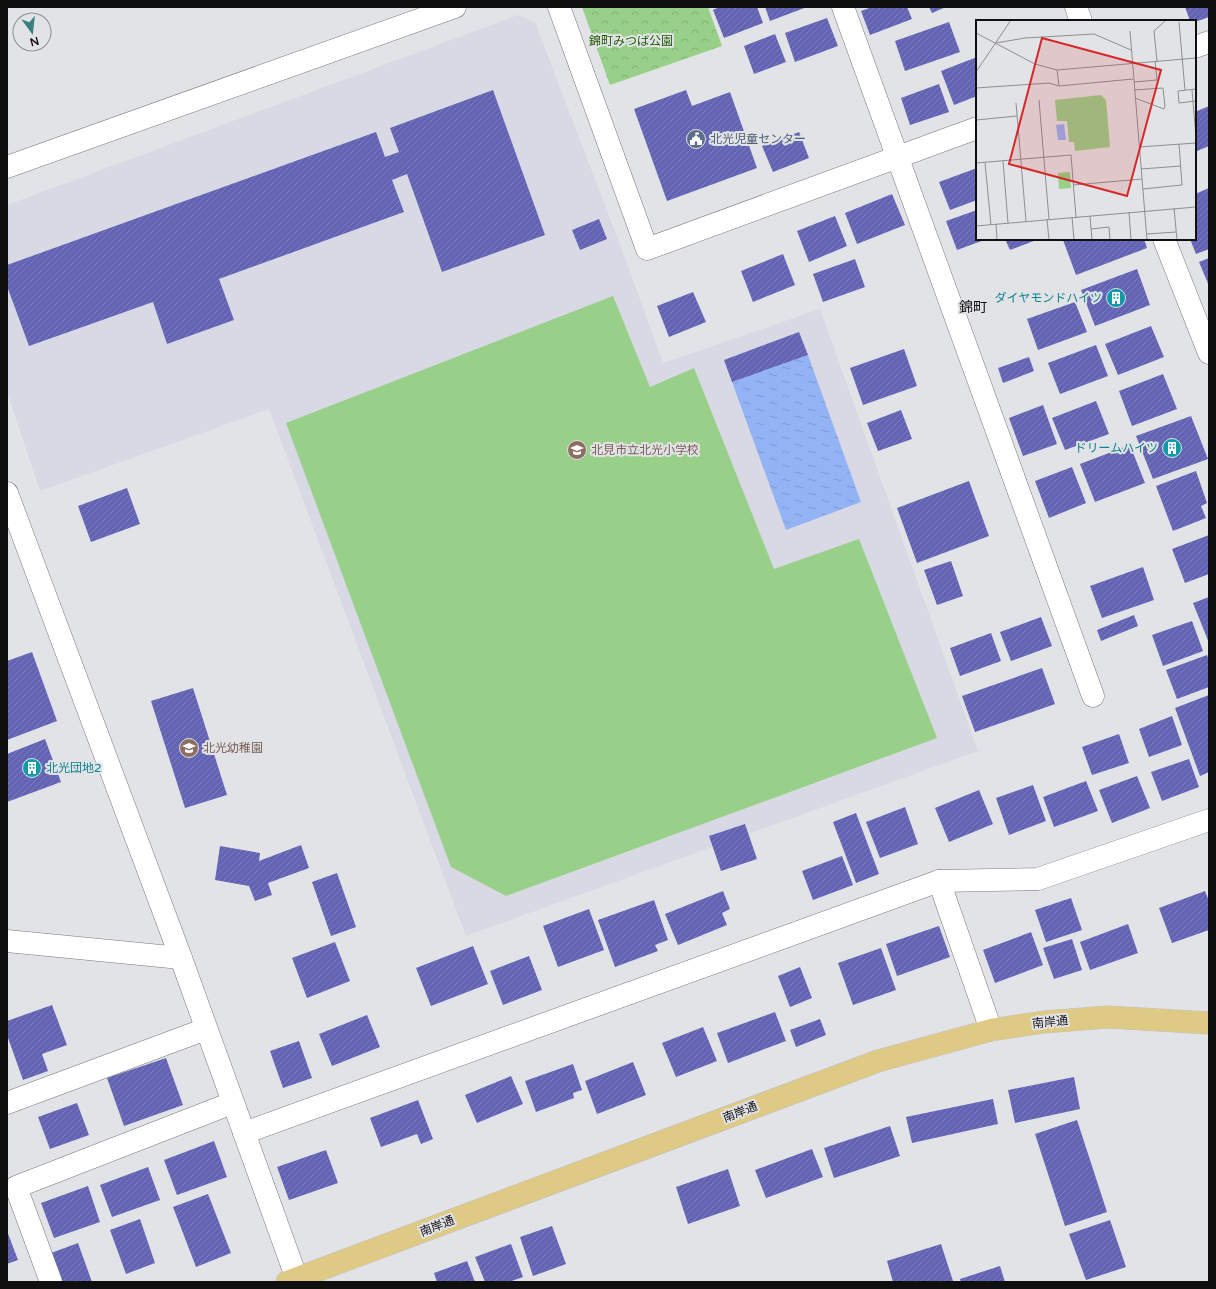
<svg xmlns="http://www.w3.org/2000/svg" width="1216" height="1289" viewBox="0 0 1216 1289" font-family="'Varela Round','Noto Sans JP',sans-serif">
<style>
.built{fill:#d8d9e4}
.grass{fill:#98cf89}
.park{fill:url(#park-crowns)}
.water{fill:url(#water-ripples)}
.building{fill:url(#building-hatch)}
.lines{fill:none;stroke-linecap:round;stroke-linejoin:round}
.minor-casing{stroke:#78797b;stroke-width:23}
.major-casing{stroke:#c1c1c1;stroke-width:23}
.minor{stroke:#fff;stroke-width:22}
.major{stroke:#dfca85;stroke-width:22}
.labels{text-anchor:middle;stroke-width:4;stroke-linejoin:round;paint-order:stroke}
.park-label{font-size:12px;fill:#1e5805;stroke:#e2e3e6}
.service-label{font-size:12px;fill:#4e5e75;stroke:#e2e3e6;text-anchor:start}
.culture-label{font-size:12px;fill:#0d838f;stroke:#e2e3e6;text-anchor:end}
.education-label{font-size:12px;fill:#785e54;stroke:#e2e3e6;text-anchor:start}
.street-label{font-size:12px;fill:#0f0f10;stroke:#e2e3e6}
.quarter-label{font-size:14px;fill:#0f0f10;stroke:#e2e3e6}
.inset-road{fill:none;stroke:#8e8e90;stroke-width:1}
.view{fill:#d62828;fill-opacity:0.15;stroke:#d62828;stroke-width:2}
.inset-edge{fill:none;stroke:#0f0f10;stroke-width:2}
</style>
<defs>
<pattern id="park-crowns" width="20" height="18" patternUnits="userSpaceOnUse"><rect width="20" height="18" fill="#98cf89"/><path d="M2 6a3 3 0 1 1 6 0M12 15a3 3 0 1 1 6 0" fill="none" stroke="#82b175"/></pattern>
<pattern id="water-ripples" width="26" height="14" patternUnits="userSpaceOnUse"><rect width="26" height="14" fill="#93b3f4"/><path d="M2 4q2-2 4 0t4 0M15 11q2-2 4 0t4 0" fill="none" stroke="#7e99d0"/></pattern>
<pattern id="building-hatch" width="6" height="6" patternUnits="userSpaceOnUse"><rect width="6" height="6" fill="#6263b5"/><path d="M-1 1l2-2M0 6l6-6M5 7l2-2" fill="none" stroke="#7c7cb6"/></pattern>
</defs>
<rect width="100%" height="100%" fill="#e2e3e6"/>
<path class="built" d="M 518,15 L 535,22 L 625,258 L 663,363 L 820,309 L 978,751 L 466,936 L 269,409 L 40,491 L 7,392 L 7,205 Z"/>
<path class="grass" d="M 613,296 L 650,387 L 694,368 L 774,569 L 859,539 L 937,738 L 506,896 L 451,867 L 286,423 Z"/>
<path class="park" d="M 582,7 L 708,7 L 722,46 L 610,85 Z"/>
<path class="water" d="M 808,355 L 861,502 L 786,530 L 732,382 Z"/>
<g class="building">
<path d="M 719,7 L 757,7 L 763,23 L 724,38 L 713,10 Z"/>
<path d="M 765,7 L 807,7 L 770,21 Z"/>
<path d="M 872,7 L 907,7 L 912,19 L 870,35 L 861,11 Z"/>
<path d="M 929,7 L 946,7 L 932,13 Z"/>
<path d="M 1185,7 L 1209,7 L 1209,17 L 1195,22 L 1190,21 Z"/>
<path d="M 827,18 L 838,46 L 795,62 L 785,33 Z"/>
<path d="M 949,22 L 960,52 L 905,71 L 895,41 Z"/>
<path d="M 775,34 L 786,62 L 754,74 L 744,46 Z"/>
<path d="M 977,57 L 977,96 L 954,105 L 941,71 Z"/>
<path d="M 939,84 L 949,112 L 910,125 L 901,98 Z"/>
<path d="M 493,90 L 545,235 L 442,272 L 407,174 L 392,180 L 404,212 L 219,279 L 234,320 L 167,344 L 153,302 L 29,346 L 7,286 L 7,265 L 376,132 L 385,157 L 399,152 L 390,128 Z"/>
<path d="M 686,90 L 692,106 L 730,92 L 757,168 L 667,201 L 634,109 Z"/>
<path d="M 1209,106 L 1209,146 L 1195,152 L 1195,112 Z"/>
<path d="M 799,132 L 809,158 L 773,172 L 762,146 Z"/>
<path d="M 977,168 L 977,200 L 950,210 L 939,182 Z"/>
<path d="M 1209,188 L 1209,249 L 1196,254 L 1190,239 L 1195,239 L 1195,194 Z"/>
<path d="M 892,194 L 905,225 L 857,244 L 845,213 Z"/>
<path d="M 977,210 L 977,239 L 987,239 L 957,250 L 946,221 Z"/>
<path d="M 835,216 L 847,246 L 809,262 L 797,231 Z"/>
<path d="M 599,219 L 607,239 L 580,250 L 572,230 Z"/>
<path d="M 1005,239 L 1039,239 L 1010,250 Z"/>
<path d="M 1066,239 L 1144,239 L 1147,248 L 1076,275 L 1063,240 Z"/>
<path d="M 783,254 L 795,285 L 753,302 L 741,271 Z"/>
<path d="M 1209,258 L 1209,286 L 1199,262 Z"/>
<path d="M 855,259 L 865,287 L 823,302 L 813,274 Z"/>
<path d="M 1137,269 L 1150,305 L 1095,326 L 1081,290 Z"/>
<path d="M 693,292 L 706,322 L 669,337 L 657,306 Z"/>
<path d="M 1075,302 L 1087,332 L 1038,350 L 1027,319 Z"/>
<path d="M 1151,326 L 1164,357 L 1118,375 L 1105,344 Z"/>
<path d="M 799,332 L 808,355 L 732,382 L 724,360 Z"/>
<path d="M 1096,345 L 1108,376 L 1060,394 L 1048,363 Z"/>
<path d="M 904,349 L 917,386 L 863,405 L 850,368 Z"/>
<path d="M 1029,357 L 1034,371 L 1003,383 L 998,368 Z"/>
<path d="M 1163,374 L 1177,409 L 1132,426 L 1119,391 Z"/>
<path d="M 1096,401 L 1109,434 L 1065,450 L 1052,418 Z"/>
<path d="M 1043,405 L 1057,444 L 1023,456 L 1009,418 Z"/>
<path d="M 901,410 L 912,439 L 878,451 L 867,423 Z"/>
<path d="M 1191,416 L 1208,459 L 1153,479 L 1136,436 Z"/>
<path d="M 1130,445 L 1145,483 L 1095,502 L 1080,464 Z"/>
<path d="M 1072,467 L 1086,503 L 1049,518 L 1035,481 Z"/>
<path d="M 1196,471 L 1207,503 L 1201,506 L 1206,518 L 1173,531 L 1156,486 Z"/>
<path d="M 969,481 L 989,536 L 917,563 L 897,508 Z"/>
<path d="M 127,488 L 140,524 L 91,542 L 78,506 Z"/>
<path d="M 1209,535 L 1209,574 L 1185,583 L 1172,549 Z"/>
<path d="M 951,561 L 963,596 L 937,605 L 924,570 Z"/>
<path d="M 1143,567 L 1154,600 L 1102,618 L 1090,586 Z"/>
<path d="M 1209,597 L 1209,643 L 1193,603 Z"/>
<path d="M 1134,615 L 1138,626 L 1101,641 L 1097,630 Z"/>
<path d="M 1041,617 L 1052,646 L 1011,661 L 1000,632 Z"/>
<path d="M 1192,621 L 1203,651 L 1163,666 L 1152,635 Z"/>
<path d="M 991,633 L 1001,661 L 960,676 L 950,648 Z"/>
<path d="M 32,652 L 57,721 L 7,740 L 7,661 Z"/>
<path d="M 1207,655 L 1209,661 L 1209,687 L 1177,699 L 1166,670 Z"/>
<path d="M 1042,668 L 1055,704 L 975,732 L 962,696 Z"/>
<path d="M 193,688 L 227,795 L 185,808 L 151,701 Z"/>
<path d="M 1209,695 L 1209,772 L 1200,776 L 1175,708 Z"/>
<path d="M 1172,716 L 1182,745 L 1149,757 L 1139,729 Z"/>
<path d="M 1119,734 L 1129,763 L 1092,775 L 1082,747 Z"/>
<path d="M 45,739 L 61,782 L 7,802 L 7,754 Z"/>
<path d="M 1189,759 L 1199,787 L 1162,801 L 1151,772 Z"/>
<path d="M 1137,776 L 1150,808 L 1112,823 L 1099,790 Z"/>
<path d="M 1086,781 L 1098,811 L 1054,827 L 1043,797 Z"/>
<path d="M 1033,785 L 1046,821 L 1009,835 L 996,798 Z"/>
<path d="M 979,790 L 993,824 L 949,842 L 935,808 Z"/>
<path d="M 905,807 L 918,844 L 880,858 L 866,822 Z"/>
<path d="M 856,813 L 879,874 L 856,883 L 833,822 Z"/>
<path d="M 745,824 L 757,859 L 721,871 L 709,836 Z"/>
<path d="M 301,845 L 309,868 L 268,883 L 272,895 L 255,901 L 249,886 L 215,880 L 220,846 L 260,853 L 259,861 Z"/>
<path d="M 842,856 L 853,885 L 813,900 L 802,871 Z"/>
<path d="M 337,873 L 356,927 L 331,936 L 312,882 Z"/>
<path d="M 723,891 L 730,909 L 722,913 L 727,925 L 678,945 L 665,914 Z"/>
<path d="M 1205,891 L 1209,901 L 1209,930 L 1172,943 L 1159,908 Z"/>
<path d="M 1071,898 L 1082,930 L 1046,942 L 1035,910 Z"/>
<path d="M 654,900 L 668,940 L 655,945 L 658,951 L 615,967 L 598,920 Z"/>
<path d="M 589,909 L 604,950 L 558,967 L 543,926 Z"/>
<path d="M 1128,924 L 1138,953 L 1090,970 L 1080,942 Z"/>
<path d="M 939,926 L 950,957 L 897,976 L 886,944 Z"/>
<path d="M 1031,932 L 1043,965 L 995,983 L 983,950 Z"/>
<path d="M 1072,939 L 1082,970 L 1054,979 L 1043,948 Z"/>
<path d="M 335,942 L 350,981 L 307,998 L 292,958 Z"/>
<path d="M 473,946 L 488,984 L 431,1006 L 416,968 Z"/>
<path d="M 881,948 L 896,990 L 853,1005 L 838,963 Z"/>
<path d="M 529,956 L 542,990 L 503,1005 L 490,971 Z"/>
<path d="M 800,967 L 812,998 L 790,1007 L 778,976 Z"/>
<path d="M 52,1005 L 67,1045 L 42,1054 L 48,1071 L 23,1080 L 7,1035 L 7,1021 Z"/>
<path d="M 775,1012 L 786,1041 L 728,1063 L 717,1033 Z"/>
<path d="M 367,1015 L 380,1047 L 332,1066 L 319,1034 Z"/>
<path d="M 820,1019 L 826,1035 L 796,1047 L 790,1030 Z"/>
<path d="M 703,1027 L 717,1061 L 676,1077 L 662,1043 Z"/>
<path d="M 299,1041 L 312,1078 L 283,1088 L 270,1051 Z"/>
<path d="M 166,1058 L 183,1105 L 124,1126 L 107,1078 Z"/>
<path d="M 633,1062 L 646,1095 L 597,1114 L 585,1081 Z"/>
<path d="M 573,1064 L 582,1090 L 573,1093 L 574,1098 L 536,1112 L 525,1081 Z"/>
<path d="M 511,1076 L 523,1104 L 477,1123 L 465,1095 Z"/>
<path d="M 1074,1077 L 1080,1109 L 1015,1123 L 1008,1090 Z"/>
<path d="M 993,1099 L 998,1124 L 912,1143 L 906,1117 Z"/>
<path d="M 418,1100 L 433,1139 L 421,1144 L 417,1134 L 381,1147 L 370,1118 Z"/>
<path d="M 77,1103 L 89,1135 L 50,1149 L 38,1117 Z"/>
<path d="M 1077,1120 L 1107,1212 L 1065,1226 L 1035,1134 Z"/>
<path d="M 890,1126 L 900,1156 L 834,1178 L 824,1148 Z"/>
<path d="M 214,1141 L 227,1177 L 177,1195 L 164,1160 Z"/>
<path d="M 812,1149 L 823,1177 L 766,1198 L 755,1170 Z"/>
<path d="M 326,1150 L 338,1183 L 289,1200 L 277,1167 Z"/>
<path d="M 148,1167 L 160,1200 L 112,1217 L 100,1185 Z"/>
<path d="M 728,1169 L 740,1206 L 688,1224 L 676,1187 Z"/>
<path d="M 88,1186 L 100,1222 L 54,1238 L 41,1203 Z"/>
<path d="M 208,1194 L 231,1253 L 196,1267 L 173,1207 Z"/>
<path d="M 140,1219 L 155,1263 L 126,1274 L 110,1230 Z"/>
<path d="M 1110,1220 L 1126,1267 L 1086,1280 L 1069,1234 Z"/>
<path d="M 552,1226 L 566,1264 L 533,1276 L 520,1237 Z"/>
<path d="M 7,1231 L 18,1260 L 7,1264 Z"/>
<path d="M 78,1243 L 92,1282 L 61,1282 L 51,1253 Z"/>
<path d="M 511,1244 L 523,1277 L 509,1282 L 485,1282 L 475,1257 Z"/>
<path d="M 941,1244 L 953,1281 L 893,1282 L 887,1261 Z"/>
<path d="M 467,1261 L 475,1282 L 437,1282 L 434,1273 Z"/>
<path d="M 1000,1266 L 1005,1282 L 961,1282 L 960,1279 Z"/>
</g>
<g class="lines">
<defs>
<g id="minor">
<path d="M 559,7 L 647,249 L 977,128"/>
<path d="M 843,7 L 1093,696"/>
<path d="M 1076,7 L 1081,21"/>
<path d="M 1195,47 L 1209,42"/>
<path d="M 7,167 L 455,7"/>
<path d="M 1164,239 L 1209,353"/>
<path d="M 7,493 L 181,958 L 298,1282"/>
<path d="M 939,881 L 991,1030"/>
<path d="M 7,941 L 181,958"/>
<path d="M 7,1103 L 206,1029"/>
<path d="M 244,1133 L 939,881 L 1038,879 L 1209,820"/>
<path d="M 51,1282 L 16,1187 L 232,1103"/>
</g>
<path id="major" d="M 287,1282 L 878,1061 L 991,1030 L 1044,1022 L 1108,1017 L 1209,1023"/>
</defs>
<use href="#minor" class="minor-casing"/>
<use href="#major" class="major-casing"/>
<use href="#minor" class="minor"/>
<use href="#major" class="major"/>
</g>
<defs>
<symbol id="civic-disc" viewBox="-11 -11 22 22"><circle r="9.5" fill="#5c6f8a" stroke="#e2e3e6"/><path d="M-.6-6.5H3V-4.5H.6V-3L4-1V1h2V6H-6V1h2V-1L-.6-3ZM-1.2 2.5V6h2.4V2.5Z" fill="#fff"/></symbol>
<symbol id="building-disc" viewBox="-11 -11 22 22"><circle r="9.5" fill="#0f9aa8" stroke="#e2e3e6"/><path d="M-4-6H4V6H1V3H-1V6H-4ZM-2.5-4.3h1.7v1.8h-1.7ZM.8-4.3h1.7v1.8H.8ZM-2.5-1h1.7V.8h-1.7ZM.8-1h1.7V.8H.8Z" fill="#fff"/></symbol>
<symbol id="school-disc" viewBox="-11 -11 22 22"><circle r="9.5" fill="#8d6e63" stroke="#e2e3e6"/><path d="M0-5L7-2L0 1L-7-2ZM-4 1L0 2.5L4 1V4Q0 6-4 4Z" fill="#fff"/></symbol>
</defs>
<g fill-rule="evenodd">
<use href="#civic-disc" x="685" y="128" width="22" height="22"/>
<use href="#building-disc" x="1105" y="287" width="22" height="22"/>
<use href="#building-disc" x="1161" y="437" width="22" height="22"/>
<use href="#school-disc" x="566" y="439" width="22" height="22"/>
<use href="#school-disc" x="178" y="737" width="22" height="22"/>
<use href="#building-disc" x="21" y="757" width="22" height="22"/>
</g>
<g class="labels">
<g class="park-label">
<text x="631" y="45">錦町みつば公園</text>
</g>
<g class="service-label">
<text x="710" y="143">北光児童センター</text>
</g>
<g class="culture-label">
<text x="1102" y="302">ダイヤモンドハイツ</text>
<text x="1158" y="452">ドリームハイツ</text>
<text x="46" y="772" text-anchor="start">北光団地2</text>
</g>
<g class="education-label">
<text x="591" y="454">北見市立北光小学校</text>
<text x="203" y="752">北光幼稚園</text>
</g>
<g class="street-label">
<text transform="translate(1050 1022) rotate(-6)" y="4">南岸通</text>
<text transform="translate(740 1112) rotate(-21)" y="4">南岸通</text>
<text transform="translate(437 1226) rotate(-21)" y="4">南岸通</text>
</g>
<g class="quarter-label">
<text x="973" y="312">錦町</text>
</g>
</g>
<g transform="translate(976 20)">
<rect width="220" height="220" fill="#e2e3e6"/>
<path d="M 125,75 L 130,80 L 134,127 L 99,131 L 98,122 L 93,122 L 91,101 L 81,101 L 79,80 Z" fill="#98cf89"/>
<path d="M 94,152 L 95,168 L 83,169 L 82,153 Z" fill="#98cf89"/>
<path d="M 88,104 L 90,120 L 82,120 L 80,105 Z" fill="#93b3f4"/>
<path class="inset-road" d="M 203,2 L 209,70M 154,11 L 171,220M 0,13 L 59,44 L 81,50 L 220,38M 20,23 L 49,18 L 118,14 L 155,30M 181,41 L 178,11 L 189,1M 81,50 L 83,66M 0,52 L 35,0M 158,62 L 181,60 L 179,41M 0,68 L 73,63 L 83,66 L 157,59M 220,69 L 202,71 L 203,83 L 220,81M 158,70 L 187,68 L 189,86 L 188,89 L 159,78M 216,70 L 220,117M 63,80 L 73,199M 40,83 L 50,201M 0,100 L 41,96M 163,127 L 220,123M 27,141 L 32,203M 0,143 L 95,135 L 100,197M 9,143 L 15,205M 165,149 L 205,146M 97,165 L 166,159M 167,169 L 206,165 L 203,124M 198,188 L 201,220M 153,192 L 155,220M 114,196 L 116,220M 96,197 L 98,220M 71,199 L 73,220M 20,204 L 21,220M 0,206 L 220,187M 115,209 L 133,207 L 134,220M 171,214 L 200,212"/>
<path class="view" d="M 66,18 L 185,50 L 151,176 L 33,144 Z"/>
<rect width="220" height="220" class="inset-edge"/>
</g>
<rect width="1216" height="1289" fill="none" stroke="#0f0f10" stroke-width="16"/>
<g transform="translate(32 32) rotate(165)"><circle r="19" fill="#e2e3e6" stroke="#8e8e90"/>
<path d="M0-3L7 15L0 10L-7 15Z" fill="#38817d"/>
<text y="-6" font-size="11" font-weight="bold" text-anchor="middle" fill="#0f0f10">N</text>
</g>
</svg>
